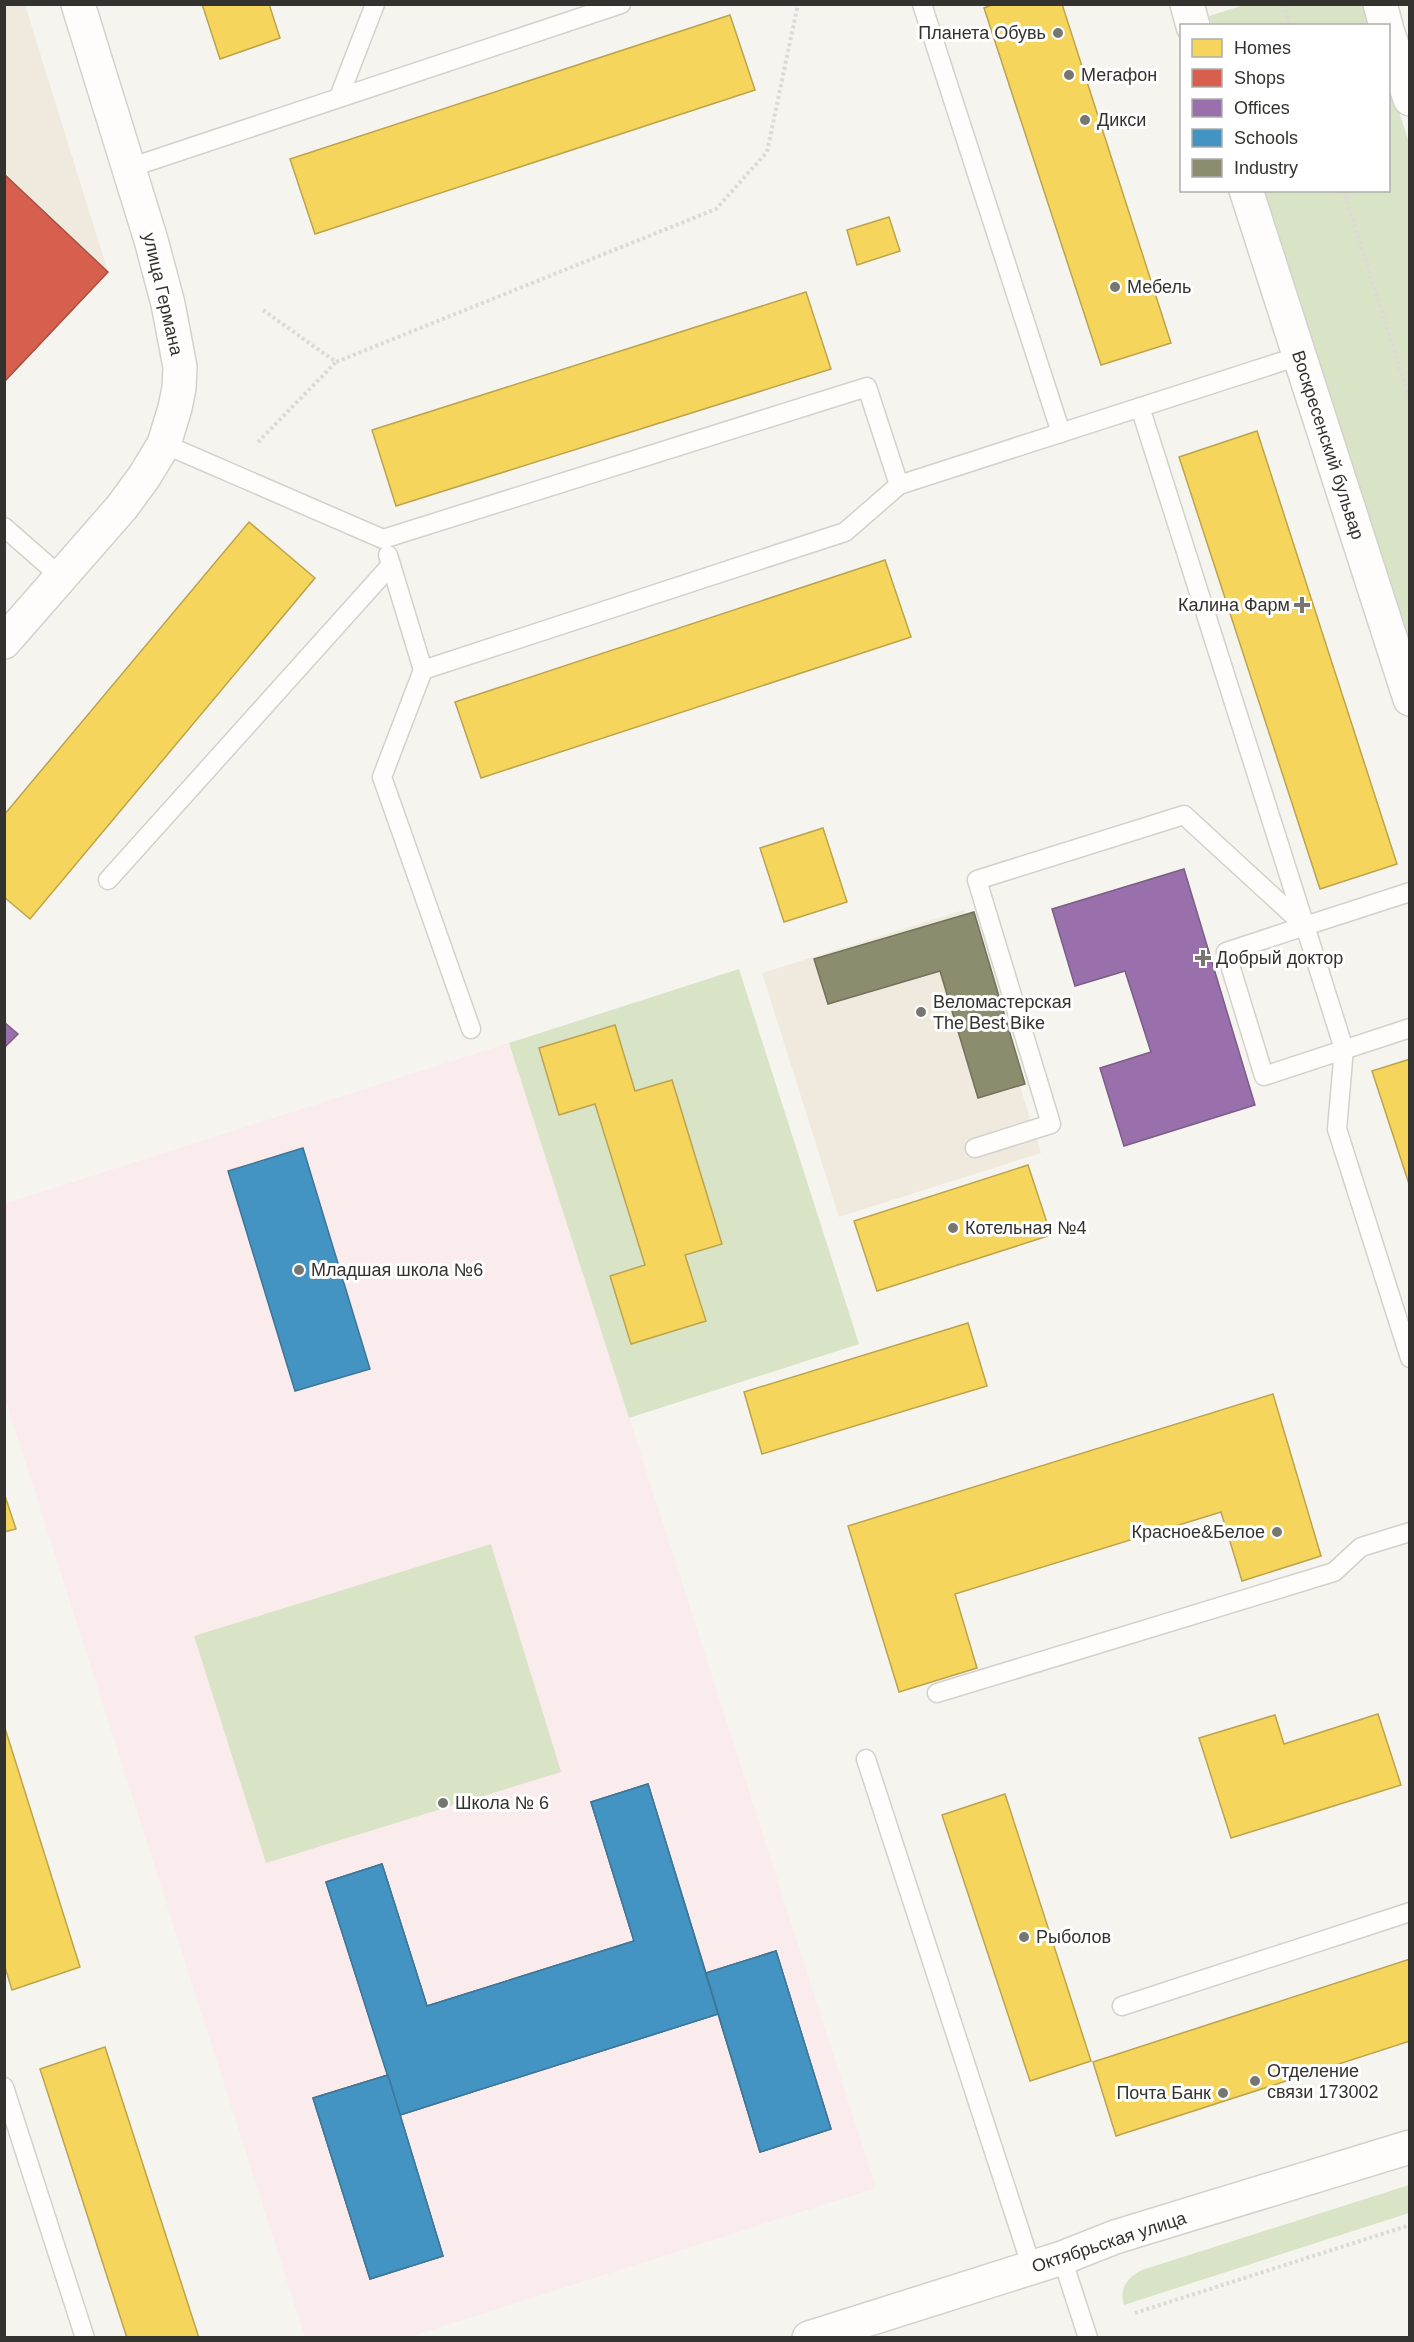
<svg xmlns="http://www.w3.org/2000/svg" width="1414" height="2342" viewBox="0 0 1414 2342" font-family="Helvetica,sans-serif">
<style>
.built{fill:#efeadd}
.education{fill:#faebec}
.green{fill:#d9e4c6}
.homes{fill:#f6d55c;stroke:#bca44e;stroke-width:1.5}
.shops{fill:#d6604d;stroke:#a55244;stroke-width:1.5}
.offices{fill:#9970ab;stroke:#7b5d86;stroke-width:1.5}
.schools{fill:#4393c3;stroke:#3e7696;stroke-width:1.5}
.industry{fill:#8c8c6e;stroke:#72715b;stroke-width:1.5}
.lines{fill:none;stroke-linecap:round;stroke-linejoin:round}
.lane-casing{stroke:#d2d1cc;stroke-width:21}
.secondary-casing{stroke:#d2d1cc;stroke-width:36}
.path{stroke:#dcdad9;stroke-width:4;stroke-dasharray:3 3;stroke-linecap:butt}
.lane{stroke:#fefdfc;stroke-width:18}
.secondary{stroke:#fefdfc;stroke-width:33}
.poi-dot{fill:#787671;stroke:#fff;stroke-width:2}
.labels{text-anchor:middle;stroke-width:6;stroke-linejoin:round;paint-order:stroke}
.poi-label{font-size:18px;fill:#34322e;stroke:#fff;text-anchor:start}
.street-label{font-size:18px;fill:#34322e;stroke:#fff}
</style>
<rect width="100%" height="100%" fill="#f6f4ee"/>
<g class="built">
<path d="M 5,5 L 25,5 L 108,272 L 5,381 Z"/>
<path d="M 964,910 L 1041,1153 L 839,1217 L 762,973 Z"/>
</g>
<path class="education" d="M 509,1043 L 876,2188 L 409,2337 L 305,2337 L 5,1398 L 4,1204 Z"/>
<g class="green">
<path d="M 1244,5 L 1365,5 L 1372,25 L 1212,25 L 1209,16 Z"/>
<path d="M 1389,79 L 1410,146 L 1409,643 L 1265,191 L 1388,190 Z"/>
<path d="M 739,969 L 859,1344 L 629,1418 L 509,1043 Z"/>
<path d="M 491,1544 L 561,1772 L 266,1863 L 194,1636 Z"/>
<path d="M 1409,2185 L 1409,2213 L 1124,2305 C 1119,2288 1127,2278 1142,2270 Z"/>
</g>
<g class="homes">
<path d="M 202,4 L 269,4 L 280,38 L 220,59 Z"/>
<path d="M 994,4 L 1062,4 L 1171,343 L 1101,365 L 984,8 Z"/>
<path d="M 730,15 L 755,90 L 315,234 L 290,159 Z"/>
<path d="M 889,217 L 900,251 L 857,265 L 847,230 Z"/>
<path d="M 806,292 L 831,369 L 396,506 L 372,430 Z"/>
<path d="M 1257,431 L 1397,864 L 1320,889 L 1179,457 Z"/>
<path d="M 249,522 L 315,578 L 30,919 L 4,897 L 4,815 Z"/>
<path d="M 885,560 L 911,637 L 481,778 L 455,702 Z"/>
<path d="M 823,828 L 847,902 L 784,922 L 760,848 Z"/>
<path d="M 615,1025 L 635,1091 L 672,1080 L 722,1244 L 685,1255 L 706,1321 L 631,1344 L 610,1276 L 645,1265 L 595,1104 L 559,1115 L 539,1048 Z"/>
<path d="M 1410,1059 L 1410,1187 L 1372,1071 Z"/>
<path d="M 1028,1165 L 1051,1235 L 877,1291 L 854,1221 Z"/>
<path d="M 968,1323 L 987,1386 L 762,1454 L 744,1392 Z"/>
<path d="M 1273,1394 L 1321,1556 L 1242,1581 L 1221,1512 L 955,1594 L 977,1668 L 899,1692 L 848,1526 Z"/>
<path d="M 4,1493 L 16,1529 L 4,1532 Z"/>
<path d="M 1378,1714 L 1401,1785 L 1231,1838 L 1199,1738 L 1275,1715 L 1284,1744 Z"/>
<path d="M 4,1725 L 80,1967 L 12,1990 L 4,1964 Z"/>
<path d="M 1005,1794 L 1091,2061 L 1030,2081 L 942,1815 Z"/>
<path d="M 1410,1959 L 1410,2041 L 1116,2136 L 1093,2062 Z"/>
<path d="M 105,2047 L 199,2338 L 127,2338 L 40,2069 Z"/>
</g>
<path class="shops" d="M 4,174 L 108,272 L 4,382 Z"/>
<g class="offices">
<path d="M 1184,869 L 1255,1105 L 1124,1146 L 1100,1068 L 1151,1052 L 1125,971 L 1075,986 L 1052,909 Z"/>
<path d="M 4,1022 L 18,1034 L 4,1048 Z"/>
</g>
<g class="schools">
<path d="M 303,1148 L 370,1369 L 295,1391 L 228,1171 Z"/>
<path d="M 648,1784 L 706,1973 L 776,1951 L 831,2129 L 760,2152 L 718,2014 L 400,2115 L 443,2256 L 370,2279 L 313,2098 L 388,2075 L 326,1882 L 382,1864 L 427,2006 L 634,1941 L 591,1802 Z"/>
<path d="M 648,1784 L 718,2014 L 400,2115 L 326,1882 L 382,1864 L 427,2006 L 634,1941 L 591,1802 Z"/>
<path d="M 776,1951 L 831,2129 L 760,2152 L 706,1973 Z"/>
<path d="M 388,2075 L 443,2256 L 370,2279 L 313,2098 Z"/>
</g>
<path class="industry" d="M 974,912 L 1025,1084 L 978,1098 L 940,971 L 828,1004 L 814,959 Z"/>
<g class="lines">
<defs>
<g id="lane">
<path d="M 922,4 L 1061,433"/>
<path d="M 339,97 L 375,4"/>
<path d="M 129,168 L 621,4"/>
<path d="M 1140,407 L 1305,926 L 1410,892"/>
<path d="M 164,444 L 383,539 L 867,387 L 899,485"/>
<path d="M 4,527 L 61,577"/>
<path d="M 388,555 L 423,670"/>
<path d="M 108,880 L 391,565"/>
<path d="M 1305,926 L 1226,952 L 1264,1076 L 1410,1028"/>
<path d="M 471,1029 L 382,777 L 423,670 L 845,532 L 899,485 L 1299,356"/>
<path d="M 975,1148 L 1051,1124 L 977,880 L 1184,815 L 1305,926 L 1344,1049 L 1337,1129 L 1410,1358"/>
<path d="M 937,1693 L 1334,1572 L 1361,1547 L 1410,1532"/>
<path d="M 866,1759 L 1032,2268"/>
<path d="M 1122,2006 L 1410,1912"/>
<path d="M 4,2087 L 85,2338"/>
<path d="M 1062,2258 L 1088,2338"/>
</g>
<g id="secondary">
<path d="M 1187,4 L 1193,26"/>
<path d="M 1380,4 L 1386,26"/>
<path d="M 1388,33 L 1410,99"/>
<path d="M 1246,190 L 1410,699"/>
<path d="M 4,642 L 122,507 L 144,477 L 164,444 L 175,408 L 179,388 L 180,367 L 168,304 L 151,240 L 78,4"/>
<path d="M 809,2338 L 1062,2258 L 1115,2237 L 1410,2147"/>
</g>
</defs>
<use href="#lane" class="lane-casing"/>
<use href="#secondary" class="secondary-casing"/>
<g class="path">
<path d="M 1283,4 L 1290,26"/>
<path d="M 1343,190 L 1410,400"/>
<path d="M 263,310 L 336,362 L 716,209 L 767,152 L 798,4"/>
<path d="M 258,442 L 336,362"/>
<path d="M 1135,2313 L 1410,2225"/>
</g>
<use href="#lane" class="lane"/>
<use href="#secondary" class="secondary"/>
</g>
<g class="poi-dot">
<circle cx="1058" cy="33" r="6"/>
<circle cx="1069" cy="75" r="6"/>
<circle cx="1085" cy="120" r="6"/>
<circle cx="1115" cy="287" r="6"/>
<path d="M1299 596h6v6h6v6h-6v6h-6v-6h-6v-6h6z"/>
<path d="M1200 949h6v6h6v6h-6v6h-6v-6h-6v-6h6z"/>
<circle cx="921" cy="1012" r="6"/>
<circle cx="953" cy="1228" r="6"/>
<circle cx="299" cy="1270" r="6"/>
<circle cx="1277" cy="1532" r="6"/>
<circle cx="443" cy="1803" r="6"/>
<circle cx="1024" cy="1937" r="6"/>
<circle cx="1255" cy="2081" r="6"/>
<circle cx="1223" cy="2093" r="6"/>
</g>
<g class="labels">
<g class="poi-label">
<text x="1046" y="39" text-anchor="end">Планета Обувь</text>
<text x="1081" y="81">Мегафон</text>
<text x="1097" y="126">Дикси</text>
<text x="1127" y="293">Мебель</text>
<text x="1290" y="611" text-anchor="end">Калина Фарм</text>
<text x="1216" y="964">Добрый доктор</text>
<text x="933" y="1008">Веломастерская<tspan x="933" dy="21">The Best Bike</tspan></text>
<text x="965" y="1234">Котельная №4</text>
<text x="311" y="1276">Младшая школа №6</text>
<text x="1265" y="1538" text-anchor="end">Красное&amp;Белое</text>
<text x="455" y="1809">Школа № 6</text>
<text x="1036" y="1943">Рыболов</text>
<text x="1267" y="2077">Отделение<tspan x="1267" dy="21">связи 173002</tspan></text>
<text x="1211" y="2099" text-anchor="end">Почта Банк</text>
</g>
<g class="street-label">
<text transform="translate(163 294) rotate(77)" y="6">улица Германа</text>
<text transform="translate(1328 445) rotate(72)" y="6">Воскресенский бульвар</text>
<text transform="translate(1109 2242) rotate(-18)" y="6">Октябрьская улица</text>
</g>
</g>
<rect width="1414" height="2342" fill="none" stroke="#34322e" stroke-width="12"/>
<rect x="1180" y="24" width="210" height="168" fill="#ffffff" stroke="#aeadab" stroke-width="1.5"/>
<rect x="1192" y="39" width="30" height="18" fill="#f6d55c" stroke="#aeadab" stroke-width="1.5"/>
<text x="1234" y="54" font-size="18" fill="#34322e">Homes</text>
<rect x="1192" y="69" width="30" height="18" fill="#d6604d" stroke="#aeadab" stroke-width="1.5"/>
<text x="1234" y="84" font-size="18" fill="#34322e">Shops</text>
<rect x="1192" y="99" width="30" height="18" fill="#9970ab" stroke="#aeadab" stroke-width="1.5"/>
<text x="1234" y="114" font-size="18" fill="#34322e">Offices</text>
<rect x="1192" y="129" width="30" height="18" fill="#4393c3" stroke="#aeadab" stroke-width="1.5"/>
<text x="1234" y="144" font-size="18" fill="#34322e">Schools</text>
<rect x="1192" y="159" width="30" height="18" fill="#8c8c6e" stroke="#aeadab" stroke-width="1.5"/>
<text x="1234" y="174" font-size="18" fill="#34322e">Industry</text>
</svg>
